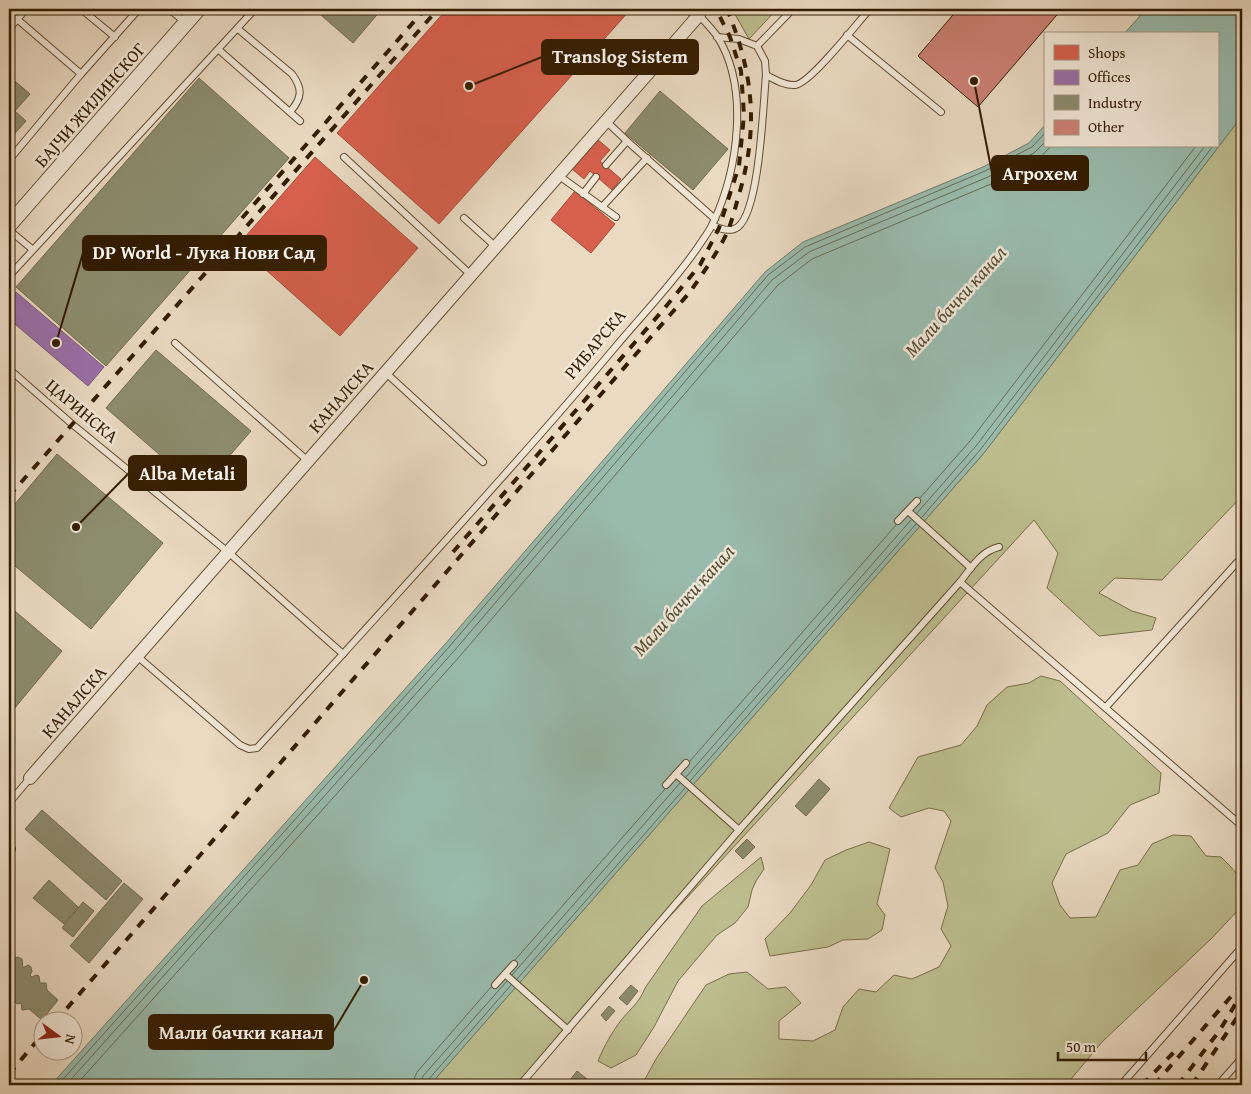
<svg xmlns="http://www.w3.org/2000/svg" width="1251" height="1094" viewBox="0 0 1251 1094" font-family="'Gentium Book Plus',serif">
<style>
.green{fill:#bdbe8f;stroke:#786d48}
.water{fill:#99bbad;stroke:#707b68}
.shops{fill:#d6604d;stroke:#a54c36}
.offices{fill:#9970ab;stroke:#7a5778}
.industry{fill:#8c8c6e;stroke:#716a4d}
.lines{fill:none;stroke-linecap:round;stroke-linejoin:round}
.shore{stroke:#666c56;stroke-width:1}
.building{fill:#cc8175;stroke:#331c00}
.service-casing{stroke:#614c30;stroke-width:8}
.minor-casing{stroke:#614c30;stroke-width:14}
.tertiary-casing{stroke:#614c30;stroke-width:17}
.service{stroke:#f1e7d7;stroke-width:6}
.minor{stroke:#f1e7d7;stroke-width:12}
.tertiary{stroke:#f1e7d7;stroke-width:15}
.rail{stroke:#331c00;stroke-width:4;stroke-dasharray:9 9;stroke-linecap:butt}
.labels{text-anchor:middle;stroke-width:5;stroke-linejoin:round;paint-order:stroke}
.street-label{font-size:18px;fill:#331c00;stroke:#f1e7d7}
.water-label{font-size:19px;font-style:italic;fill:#524c34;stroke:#f1e7d7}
.leader{fill:none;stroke:#331c00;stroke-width:2}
.callout-dot{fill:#331c00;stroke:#f1e7d7;stroke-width:2}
.callout{fill:#331c00;stroke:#331c00;stroke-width:2}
.callout-label{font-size:19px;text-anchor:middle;font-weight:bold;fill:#fff}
</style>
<rect width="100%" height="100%" fill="#eadac2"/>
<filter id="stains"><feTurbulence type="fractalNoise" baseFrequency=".004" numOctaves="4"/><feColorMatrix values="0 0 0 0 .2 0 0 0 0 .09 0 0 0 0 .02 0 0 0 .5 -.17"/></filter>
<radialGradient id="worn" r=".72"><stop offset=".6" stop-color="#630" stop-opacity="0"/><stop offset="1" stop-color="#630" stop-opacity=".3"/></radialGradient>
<g class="green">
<path d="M 732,9 L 777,9 L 749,39 Z"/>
<path d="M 1242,116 L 1242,496 L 1162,580 L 1115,578 L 1099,593 L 1132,611 L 1156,618 L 1152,630 L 1099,636 L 1047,588 L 1058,553 L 1034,520 L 515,1085 L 430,1085 L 984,453 Z"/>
<path d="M 1041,676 L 1060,681 L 1161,773 L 1159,793 L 1130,805 L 1108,833 L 1066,854 L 1052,883 L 1060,905 L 1070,918 L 1096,917 L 1120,870 L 1138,865 L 1152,844 L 1173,835 L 1191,836 L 1206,856 L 1221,857 C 1234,870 1242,876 1242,895 C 1242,900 1243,903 1240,908 L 1212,938 L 1102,1042 L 1066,1085 L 632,1085 L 645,1079 L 656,1059 L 706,985 L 729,974 L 747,972 L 768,989 L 786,987 L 801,1003 L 779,1021 L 779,1039 L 813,1041 L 835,1030 L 843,1007 L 859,989 L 876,992 L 894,975 L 912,979 L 939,967 L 951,946 L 941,929 L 948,906 L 943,882 L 935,868 L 951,821 L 944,811 L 929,808 L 901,817 L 889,808 L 918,757 L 961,745 L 977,726 L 987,705 L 1007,687 L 1029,683 Z"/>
<path d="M 869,842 L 890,849 L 877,904 L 885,915 L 882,930 L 868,939 L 843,940 L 828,947 L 770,956 L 765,939 L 790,913 L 811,885 L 825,860 L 846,850 Z"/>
<path d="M 761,857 L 764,869 L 756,881 L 752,890 L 748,907 L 735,923 L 717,935 L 678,981 L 654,1027 L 636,1055 L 611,1068 L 598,1061 C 604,1046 612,1032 622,1019 C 632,1007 639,1003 645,988 L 702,906 Z"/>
</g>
<path class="water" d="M 1146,9 L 1242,9 L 1242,116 L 984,453 L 430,1085 L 51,1085 L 446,643 L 765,272 L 803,242 L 983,167 L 1029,143 L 1045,125 L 1045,146 L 1217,146 L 1217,34 L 1124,34 Z"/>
<g class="shops">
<path d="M 447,9 L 631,9 L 439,224 L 337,133 Z"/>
<path d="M 597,139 L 610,150 L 600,161 L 621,179 L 612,190 L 590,171 L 584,179 L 572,169 Z"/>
<path d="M 315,157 L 418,248 L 340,336 L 238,245 Z"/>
<path d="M 575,191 L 615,224 L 591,253 L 551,220 Z"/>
</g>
<path class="offices" d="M 16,292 L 104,367 L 88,386 L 9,319 L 9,301 Z"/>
<g class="industry">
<path d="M 314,9 L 382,9 L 353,43 Z"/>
<path d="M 9,76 L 30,94 L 15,111 L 26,121 L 9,140 Z"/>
<path d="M 199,78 L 289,158 L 106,366 L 16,287 Z"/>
<path d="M 660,91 L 728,149 L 693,190 L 625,133 Z"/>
<path d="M 156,350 L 251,431 L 200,490 L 106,408 Z"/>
<path d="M 57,454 L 163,543 L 91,629 L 9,561 L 9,511 Z"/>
<path d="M 9,606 L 62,651 L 9,715 Z"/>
<path d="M 819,779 L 830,789 L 806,816 L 795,806 Z"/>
<path d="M 42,810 L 122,881 L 106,900 L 25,829 Z"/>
<path d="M 747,839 L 755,847 L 743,859 L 735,851 Z"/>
<path d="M 49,880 L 78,907 L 64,924 L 33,898 Z"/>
<path d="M 124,883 L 143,899 L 89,963 L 70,946 Z"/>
<path d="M 83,902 L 94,911 L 73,937 L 62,928 Z"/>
<path d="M 9,951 L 14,952 L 15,958 L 18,957 L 22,959 L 23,968 L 28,965 L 31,967 L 32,972 L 30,975 L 32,977 L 36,975 L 39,976 L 40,983 L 46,983 L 47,990 L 58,1000 L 42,1020 L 29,1009 L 22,1010 L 21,1003 L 17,1004 L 14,1001 L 14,998 L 15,994 L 14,993 L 9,994 Z"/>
<path d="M 631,985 L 638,991 L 627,1005 L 619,998 Z"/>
<path d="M 609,1006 L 615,1011 L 606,1021 L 601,1015 Z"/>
<path d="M 577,1071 L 587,1079 L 582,1085 L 566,1085 Z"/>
</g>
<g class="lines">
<g class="shore">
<path d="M 920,498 L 970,441 L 1196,146"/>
<path d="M 917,513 L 976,446 L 1205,146"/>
<path d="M 922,517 L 980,450 L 1213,146"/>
<path d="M 690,761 L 896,525"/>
<path d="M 686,777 L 911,520"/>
<path d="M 690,781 L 916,524"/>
<path d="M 515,960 L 665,789"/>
<path d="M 512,975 L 680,783"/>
<path d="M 517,979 L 685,788"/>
<path d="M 58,1085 L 449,647 L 768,275 L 805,247 L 985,171 L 1032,147 L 1045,133"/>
<path d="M 66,1085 L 454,651 L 772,280 L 809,252 L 988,177 L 1034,153 L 1045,142"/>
<path d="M 76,1085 L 460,656 L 778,285 L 812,259 L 991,184 L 1038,160 L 1051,146"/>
<path d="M 413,1085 L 414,1079 L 417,1072 L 491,987"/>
<path d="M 421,1085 L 423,1076 L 507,981"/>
<path d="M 427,1085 L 428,1080 L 511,985"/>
</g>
</g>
<path class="building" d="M 958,9 L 1062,9 L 978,107 L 918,56 Z"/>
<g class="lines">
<defs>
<g id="service">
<path d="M 81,9 L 115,37"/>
<path d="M 169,9 L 185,22"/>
<path d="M 17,19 L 81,74 L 139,9"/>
<path d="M 9,29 L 26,9"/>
<path d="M 238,29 L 292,74 C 303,89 302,98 290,112"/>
<path d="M 847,35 L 941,112"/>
<path d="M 757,46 L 793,9"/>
<path d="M 219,50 L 300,121"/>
<path d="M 766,75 C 774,79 785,86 795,85 C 810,84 857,23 870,9"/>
<path d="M 606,121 L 627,141 L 606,165"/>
<path d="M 627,141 L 715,219"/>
<path d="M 344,157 L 471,275"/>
<path d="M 9,160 L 81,74"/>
<path d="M 558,175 L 616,217"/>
<path d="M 583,194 L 596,177"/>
<path d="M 602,207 L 647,158"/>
<path d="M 464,218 L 496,247"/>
<path d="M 712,225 C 720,229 730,233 738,227 C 760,209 763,105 766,75 L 765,61 L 757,46 L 739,39 L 717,37"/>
<path d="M 9,230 L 32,249"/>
<path d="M 9,276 L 255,9"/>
<path d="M 175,343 L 308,461"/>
<path d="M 9,369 L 72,424 L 228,552 L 343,654 L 257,748 L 249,749 L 240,745 L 137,656"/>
<path d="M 386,373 L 483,462"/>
<path d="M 908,511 L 971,568"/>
<path d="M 898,521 L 917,501"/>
<path d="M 960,582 L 1242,826"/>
<path d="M 343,654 C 435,552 528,451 617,345 C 644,313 674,282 698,247 C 703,239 709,232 713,223 C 738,170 750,88 717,36 C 711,28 705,22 699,15"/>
<path d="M 1106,707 L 1242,557"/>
<path d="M 676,774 L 739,830"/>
<path d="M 666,785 L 686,763"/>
<path d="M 9,803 L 30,778"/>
<path d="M 9,841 L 12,849 L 9,858"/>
<path d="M 505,974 L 568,1030"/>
<path d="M 495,985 L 514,964"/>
<path d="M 520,1085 L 739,830 L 960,582 C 971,568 981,551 999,547"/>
<path d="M 1121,1085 L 1242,947"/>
<path d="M 1218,1085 L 1242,1058"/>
</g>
<path id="minor" d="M 30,778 L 699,15 L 692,9"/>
<path id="tertiary" d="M 9,225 L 198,9"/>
</defs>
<use href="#service" class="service-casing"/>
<use href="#minor" class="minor-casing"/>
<use href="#tertiary" class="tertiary-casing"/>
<use href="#service" class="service"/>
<use href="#minor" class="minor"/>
<use href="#tertiary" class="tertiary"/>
<g class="rail">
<path d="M 242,218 L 425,9"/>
<path d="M 9,496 L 438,9"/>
<path d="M 453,552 L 663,310 L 700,265 L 719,228 L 739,166 L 744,115 L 741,71 L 730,37 L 716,9"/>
<path d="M 55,1022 L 690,292 C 703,273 718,252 728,231 C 732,220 735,209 738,198 C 759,129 754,75 727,9"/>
<path d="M 9,1074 L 42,1035"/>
<path d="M 1142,1085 L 1177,1049"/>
<path d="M 1154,1085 L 1242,984"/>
<path d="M 1178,1085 L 1220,1030 L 1242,993"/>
<path d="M 1192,1085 L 1242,1010"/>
</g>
</g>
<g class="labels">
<g class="street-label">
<text transform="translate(90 105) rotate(-49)" y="6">БАЈЧИ ЖИЛИНСКОГ</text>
<text transform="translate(595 344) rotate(-50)" y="6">РИБАРСКА</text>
<text transform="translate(341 397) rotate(-49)" y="6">КАНАЛСКА</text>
<text transform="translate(82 411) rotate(40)" y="6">ЦАРИНСКА</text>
<text transform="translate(74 702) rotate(-49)" y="6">КАНАЛСКА</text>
</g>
<g class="water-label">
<text transform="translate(955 301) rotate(-48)" y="7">Мали бачки канал</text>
<text transform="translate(683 600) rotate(-48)" y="7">Мали бачки канал</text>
</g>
</g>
<path class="leader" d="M469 86L542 57M974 81L992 173M56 343L83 253M76 527L129 473M364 980L333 1032"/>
<g class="callout-dot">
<circle cx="469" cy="86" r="5"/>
<circle cx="974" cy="81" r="5"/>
<circle cx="56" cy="343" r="5"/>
<circle cx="76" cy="527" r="5"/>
<circle cx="364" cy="980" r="5"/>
</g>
<g class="callout">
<rect x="542" y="40" width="156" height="34" rx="5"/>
<rect x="992" y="156" width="96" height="34" rx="5"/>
<rect x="83" y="236" width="243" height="34" rx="5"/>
<rect x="129" y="456" width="117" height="34" rx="5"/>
<rect x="149" y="1015" width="184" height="34" rx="5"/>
</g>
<g class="callout-label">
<text x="620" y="63">Translog Sistem</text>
<text x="1040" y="180">Агрохем</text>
<text x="204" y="259">DP World - Лука Нови Сад</text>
<text x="187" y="480">Alba Metali</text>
<text x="241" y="1039">Мали бачки канал</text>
</g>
<rect width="1251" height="1094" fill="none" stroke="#eadac2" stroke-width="30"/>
<rect x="10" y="10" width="1231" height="1074" fill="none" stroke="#331c00" stroke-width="2.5"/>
<rect x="15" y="15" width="1221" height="1064" fill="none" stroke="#331c00"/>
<rect x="1044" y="32" width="175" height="115" fill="#f1e7d7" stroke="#a59681"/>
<rect x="1054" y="45" width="25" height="15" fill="#d6604d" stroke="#a59681"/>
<text x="1088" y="58" font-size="15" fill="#331c00">Shops</text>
<rect x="1054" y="70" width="25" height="15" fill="#9970ab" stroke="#a59681"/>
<text x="1088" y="82" font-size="15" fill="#331c00">Offices</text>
<rect x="1054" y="95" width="25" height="15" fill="#8c8c6e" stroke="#a59681"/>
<text x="1088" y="108" font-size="15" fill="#331c00">Industry</text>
<rect x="1054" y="120" width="25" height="15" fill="#cc8175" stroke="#a59681"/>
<text x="1088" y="132" font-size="15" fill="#331c00">Other</text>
<g transform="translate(58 1036) rotate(105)"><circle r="24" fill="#f1e7d7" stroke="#a59681"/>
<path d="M0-4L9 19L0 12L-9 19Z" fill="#8f2418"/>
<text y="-8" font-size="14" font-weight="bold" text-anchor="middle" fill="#331c00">N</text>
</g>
<path d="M1058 1052v8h88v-8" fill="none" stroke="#331c00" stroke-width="2.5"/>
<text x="1066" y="1052" font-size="15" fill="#331c00" stroke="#f1e7d7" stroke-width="4" paint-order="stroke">50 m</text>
<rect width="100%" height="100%" filter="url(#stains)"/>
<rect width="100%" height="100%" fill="url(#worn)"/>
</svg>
